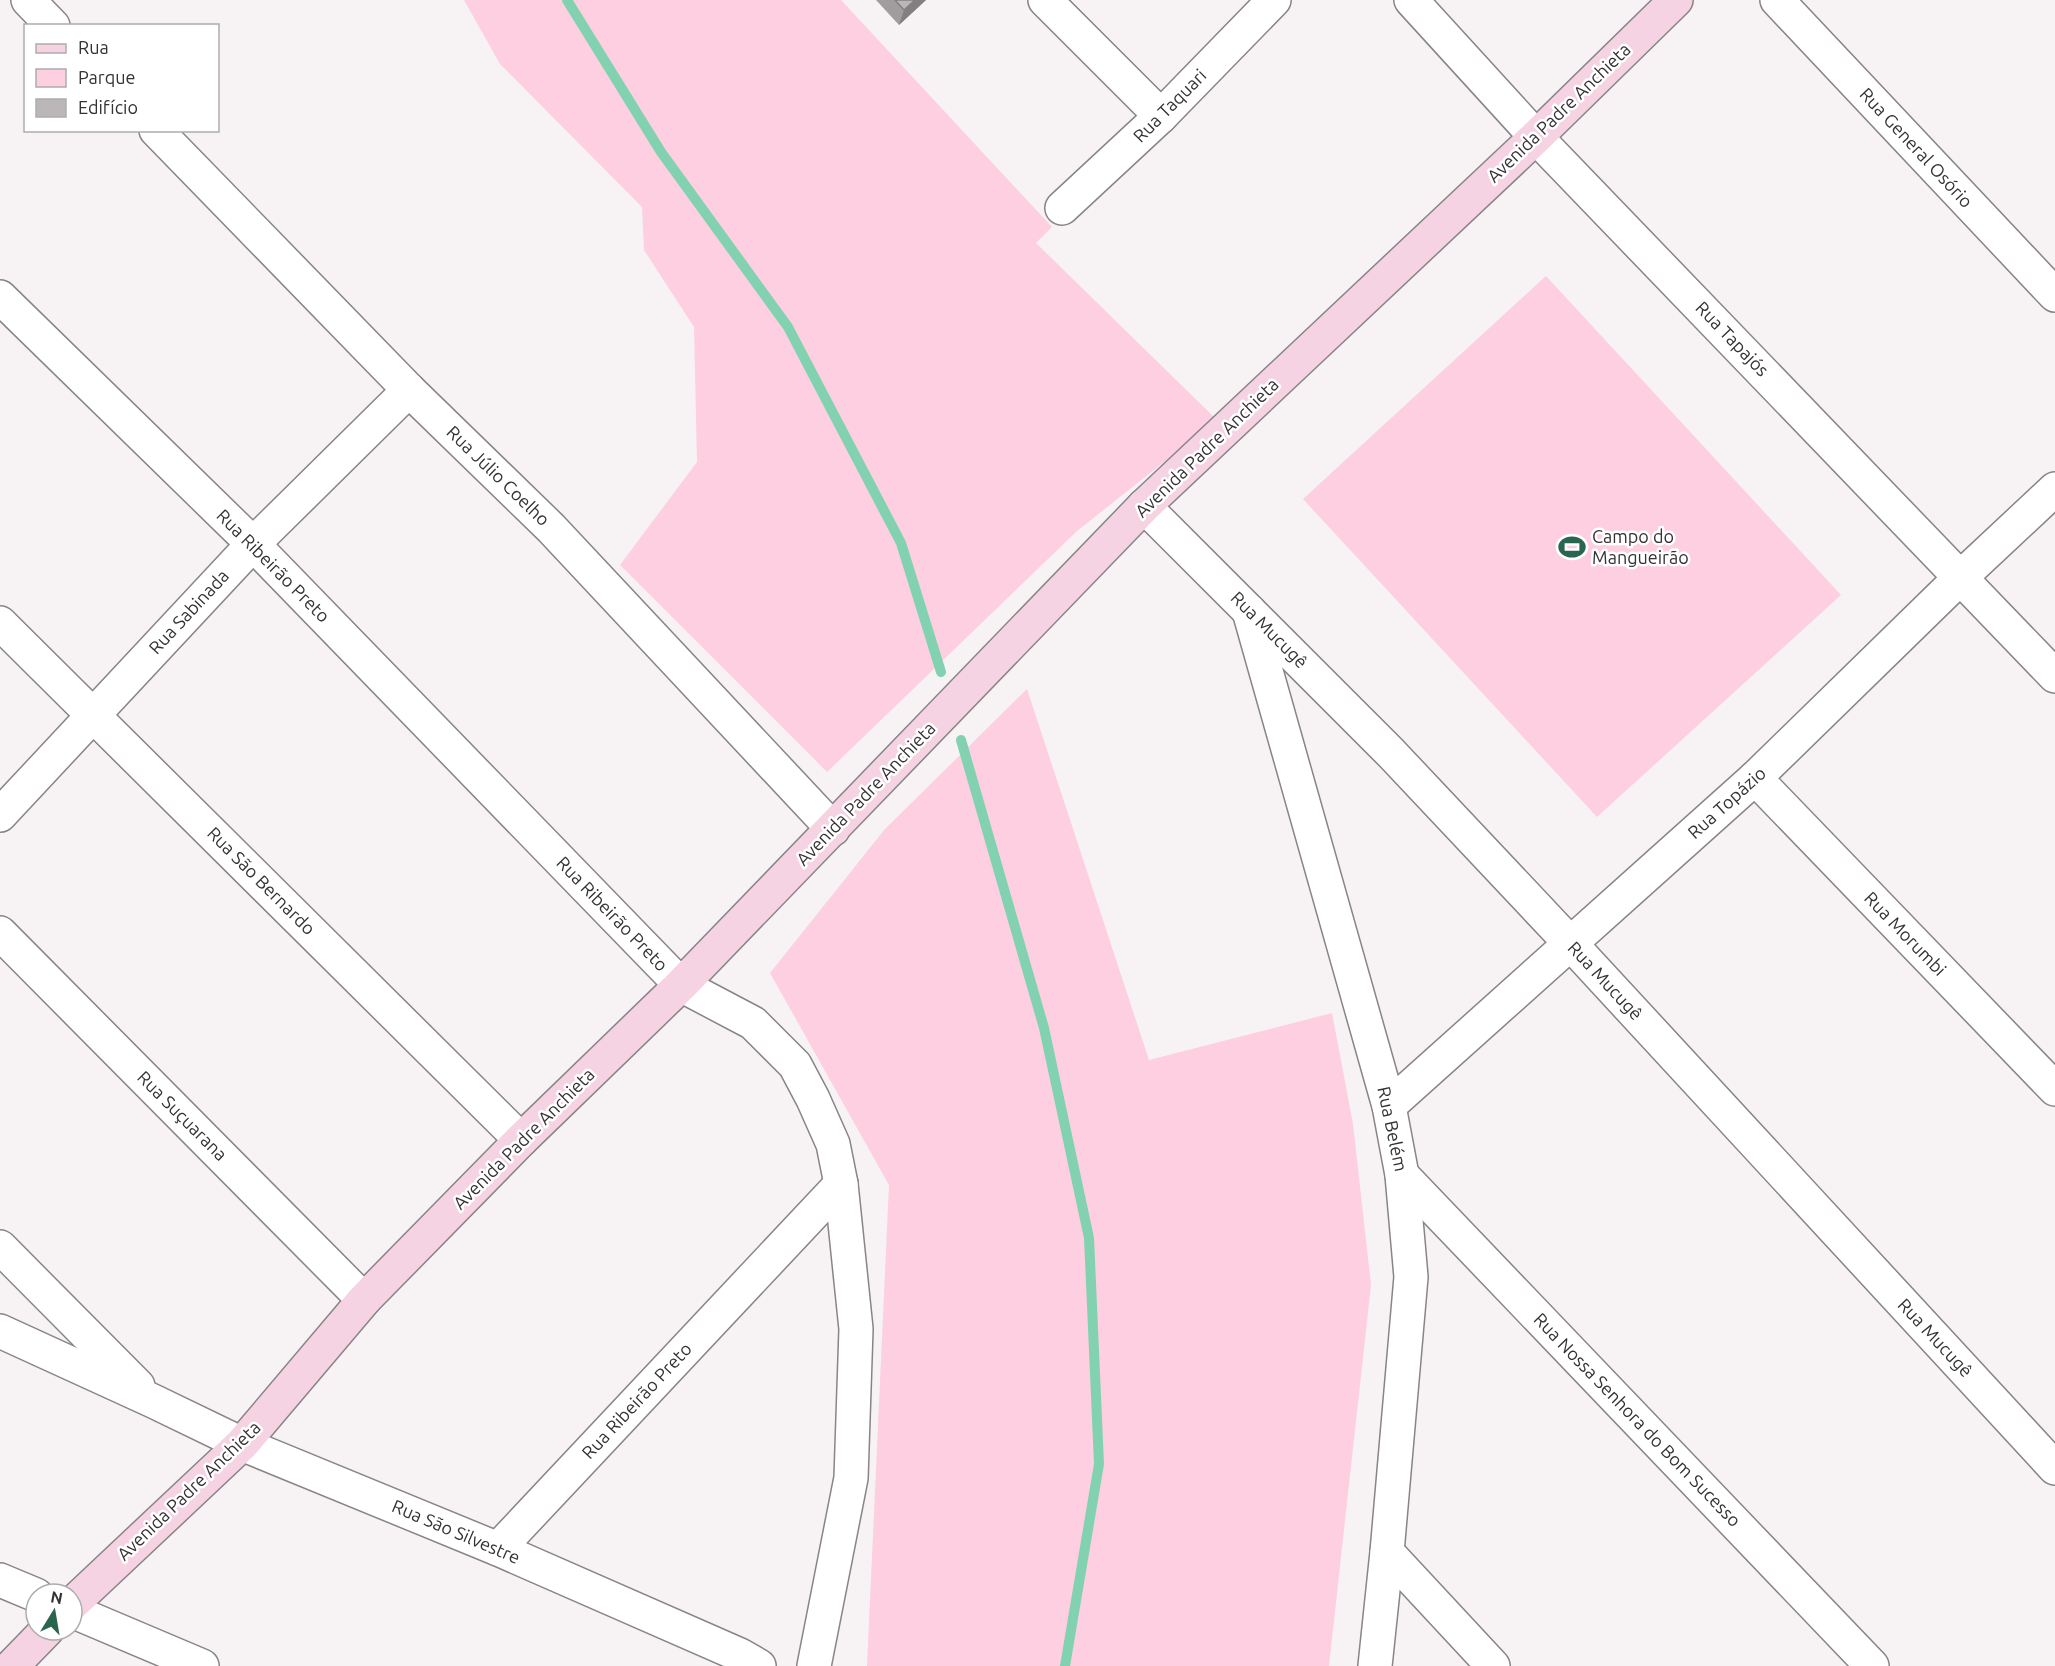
<svg xmlns="http://www.w3.org/2000/svg" width="2055" height="1666" viewBox="0 0 2055 1666" font-family="Ubuntu,sans-serif">
<style>
.green{fill:#fdcfe1}
.lines{fill:none;stroke-linecap:round;stroke-linejoin:round}
.stream{stroke:#82d2b1;stroke-width:10}
.street-casing{stroke:#898486;stroke-width:36}
.secondary-casing{stroke:#898486;stroke-width:36}
.street{stroke:#fff;stroke-width:33}
.secondary{stroke:#f5d3e2;stroke-width:33}
.wall{fill:#a19d9e}
.shaded-wall{fill:#837f81}
.building{fill:#bbb6b8;stroke:#837f81;stroke-width:1.5}
.labels{text-anchor:middle;stroke-width:5;stroke-linejoin:round;paint-order:stroke}
.street-label{font-size:18px;fill:#343233;stroke:#fff}
.poi-label{font-size:18px;fill:#343233;stroke:#fff;text-anchor:start}
</style>
<rect width="100%" height="100%" fill="#f7f2f3"/>
<g class="green">
<path d="M 464,0 L 841,0 L 1052,227 L 1036,243 L 1217,420 L 1077,531 L 827,772 L 620,565 L 697,462 L 694,327 L 644,250 L 642,207 L 500,64 Z"/>
<path d="M 1546,276 L 1841,595 L 1597,817 L 1303,499 Z"/>
<path d="M 1027,689 L 1149,1060 L 1332,1013 L 1353,1124 L 1371,1285 L 1329,1666 L 867,1666 L 889,1185 L 770,973 L 885,829 Z"/>
</g>
<g class="lines">
<g class="stream">
<path d="M 567,0 L 661,152 L 788,327 L 901,543 L 941,672"/>
<path d="M 961,740 L 1044,1028 L 1089,1238 L 1099,1464 L 1065,1666"/>
</g>
<defs>
<g id="street">
<path d="M 28,0 L 53,26"/>
<path d="M 1045,0 L 1161,116"/>
<path d="M 1411,0 L 1536,137 L 2055,676"/>
<path d="M 1777,0 L 2055,295"/>
<path d="M 156,130 L 409,390 L 551,528 L 833,829"/>
<path d="M 1062,208 L 1161,116 L 1274,0"/>
<path d="M 0,297 L 253,544 L 681,985 L 753,1023 L 795,1065 L 813,1099 L 833,1144 L 841,1184 L 856,1329 L 851,1478 L 814,1666"/>
<path d="M 1144,506 L 1391,753 L 1570,943 L 2055,1468"/>
<path d="M 1249,611 L 1389,1106 L 1402,1175 L 1411,1277 L 1387,1552 L 1375,1666"/>
<path d="M 0,623 L 521,1140"/>
<path d="M 1755,778 L 2055,1089"/>
<path d="M 0,815 L 253,544 L 409,390"/>
<path d="M 0,933 L 364,1300"/>
<path d="M 1389,1106 L 1755,778 L 1961,577 L 2055,489"/>
<path d="M 1402,1175 L 1872,1666"/>
<path d="M 0,1247 L 138,1386"/>
<path d="M 0,1331 L 153,1401 L 242,1444 L 498,1549 L 740,1655 L 759,1666"/>
<path d="M 498,1549 L 841,1184"/>
<path d="M 1387,1552 L 1493,1666"/>
<path d="M 0,1580 L 36,1595"/>
<path d="M 72,1611 L 202,1666"/>
</g>
<g id="secondary">
<path d="M 72,1604 L 242,1444 L 364,1300 L 521,1140 L 681,985 L 1144,506 L 1536,137 L 1676,0"/>
<path d="M 12,1666 L 47,1630"/>
</g>
</defs>
<use href="#street" class="street-casing"/>
<use href="#secondary" class="secondary-casing"/>
<use href="#street" class="street"/>
<use href="#secondary" class="secondary"/>
</g>
<path class="wall" d="M 876,0 L 926,0 L 899,25 Z"/>
<path class="shaded-wall" d="M 915,0 L 926,0 L 899,25 L 904,10 Z"/>
<path class="building" d="M 895,0 L 915,0 L 904,10 Z"/>
<defs>
<symbol id="stadium-bare" viewBox="-9 -9 18 18"><path d="M0-5a6.5 5 0 1 0 0 10a6.5 5 0 1 0 0-10ZM-3.5-1.8h7v3.6h-7Z" fill="#2a654f" stroke="#fff" stroke-width="2.5" paint-order="stroke"/></symbol>
</defs>
<g fill-rule="evenodd">
<use href="#stadium-bare" x="1553" y="528" width="38" height="38"/>
</g>
<g class="labels">
<g class="street-label">
<text transform="translate(1170 106) rotate(-45)" y="6">Rua Taquari</text>
<text transform="translate(1559 113) rotate(-44)" y="6">Avenida Padre Anchieta</text>
<text transform="translate(1916 148) rotate(47)" y="6">Rua General Osório</text>
<text transform="translate(1732 339) rotate(46)" y="6">Rua Tapajós</text>
<text transform="translate(1207 448) rotate(-44)" y="6">Avenida Padre Anchieta</text>
<text transform="translate(498 476) rotate(44)" y="6">Rua Júlio Coelho</text>
<text transform="translate(273 566) rotate(45)" y="6">Rua Ribeirão Preto</text>
<text transform="translate(189 612) rotate(-47)" y="6">Rua Sabinada</text>
<text transform="translate(1269 630) rotate(45)" y="6">Rua Mucugê</text>
<text transform="translate(866 794) rotate(-46)" y="6">Avenida Padre Anchieta</text>
<text transform="translate(1727 803) rotate(-42)" y="6">Rua Topázio</text>
<text transform="translate(261 881) rotate(45)" y="6">Rua São Bernardo</text>
<text transform="translate(612 914) rotate(46)" y="6">Rua Ribeirão Preto</text>
<text transform="translate(1905 934) rotate(46)" y="6">Rua Morumbi</text>
<text transform="translate(1605 981) rotate(47)" y="6">Rua Mucugê</text>
<text transform="translate(182 1116) rotate(45)" y="6">Rua Suçuarana</text>
<text transform="translate(1392 1129) rotate(78)" y="6">Rua Belém</text>
<text transform="translate(524 1139) rotate(-45)" y="6">Avenida Padre Anchieta</text>
<text transform="translate(1935 1338) rotate(47)" y="6">Rua Mucugê</text>
<text transform="translate(637 1401) rotate(-47)" y="6">Rua Ribeirão Preto</text>
<text transform="translate(1637 1420) rotate(46)" y="6">Rua Nossa Senhora do Bom Sucesso</text>
<text transform="translate(189 1491) rotate(-44)" y="6">Avenida Padre Anchieta</text>
<text transform="translate(456 1532) rotate(23)" y="6">Rua São Silvestre</text>
</g>
<g class="poi-label">
<text x="1592" y="543">Campo do<tspan x="1592" dy="21">Mangueirão</tspan></text>
</g>
</g>
<rect x="24" y="24" width="195" height="108" fill="#ffffff" stroke="#aeadad" stroke-width="1.5"/>
<rect x="36" y="44" width="30" height="9" fill="#f5d3e2" stroke="#aeadad" stroke-width="1.5"/>
<text x="78" y="54" font-size="18" fill="#343233">Rua</text>
<rect x="36" y="69" width="30" height="18" fill="#fdcfe1" stroke="#aeadad" stroke-width="1.5"/>
<text x="78" y="84" font-size="18" fill="#343233">Parque</text>
<rect x="36" y="99" width="30" height="18" fill="#bbb6b8" stroke="#aeadad" stroke-width="1.5"/>
<text x="78" y="114" font-size="18" fill="#343233">Edifício</text>
<g transform="translate(54 1612) rotate(11)"><circle r="28" fill="#ffffff" stroke="#aeadad" stroke-width="1.5"/>
<path d="M0-4.5L10 22L0 15L-10 22Z" fill="#2a654f"/>
<text y="-9" font-size="16" font-weight="bold" text-anchor="middle" fill="#343233">N</text>
</g>
</svg>
